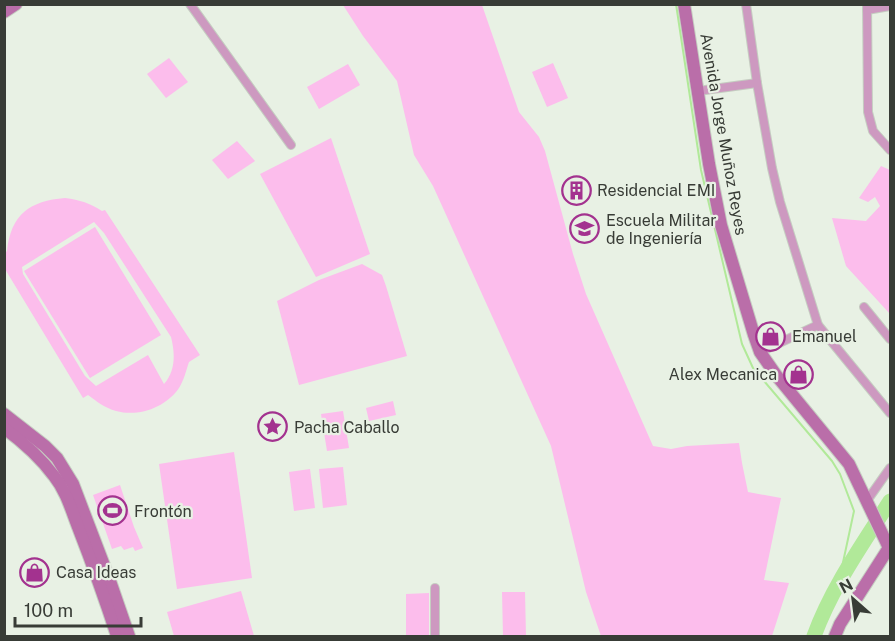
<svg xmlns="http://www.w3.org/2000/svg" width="895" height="641" viewBox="0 0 895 641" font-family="'Public Sans',sans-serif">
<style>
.green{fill:#fcbdec;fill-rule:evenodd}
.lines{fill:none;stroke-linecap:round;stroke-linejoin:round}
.stream{stroke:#b1e999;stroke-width:2}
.river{stroke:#b1e999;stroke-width:15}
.street-casing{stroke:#c5cdc1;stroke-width:10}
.secondary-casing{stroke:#c5cdc1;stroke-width:14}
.street{stroke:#cd99c0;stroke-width:8}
.secondary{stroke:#ba6ea9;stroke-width:12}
.labels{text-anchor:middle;stroke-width:4.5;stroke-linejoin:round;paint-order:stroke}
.street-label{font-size:16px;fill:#383c36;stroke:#e8f1e4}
.poi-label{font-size:16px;fill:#383c36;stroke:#e8f1e4;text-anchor:start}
</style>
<rect width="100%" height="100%" fill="#e8f1e4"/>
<g class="green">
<path d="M 343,5 L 482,5 L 519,112 L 539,137 L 545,151 L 573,254 L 586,294 L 653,446 L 671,449 L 687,446 L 739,443 L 742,463 L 748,492 L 781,498 L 764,580 L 789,583 L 772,636 L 601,636 L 586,592 L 551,446 L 433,186 L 414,155 L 397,81 L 363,36 Z"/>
<path d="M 169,58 L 188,82 L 166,98 L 147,74 Z"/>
<path d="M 553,63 L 568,98 L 547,107 L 532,72 Z"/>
<path d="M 348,64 L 360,85 L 319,109 L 307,87 Z"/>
<path d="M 331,138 L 370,254 L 316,277 L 260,174 Z"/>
<path d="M 237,141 L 255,161 L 228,179 L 212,160 Z"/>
<path d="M 881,166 L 890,170 L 890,314 L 846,266 L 832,218 L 866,221 L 880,206 L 875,197 L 868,202 L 859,198 Z"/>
<path d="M 65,198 C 80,200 90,203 102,211 L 105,210 L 200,355 L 189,362 C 186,371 184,380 179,388 C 165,408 139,417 116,411 C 105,408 96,401 88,395 L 83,398 L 5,269 L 5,253 L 7,251 C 11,214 30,201 65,198 ZM 94,222 L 104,233 L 171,337 C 175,353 176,370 164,384 L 148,355 L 96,386 L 85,376 L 23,274 L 22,267 Z"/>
<path d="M 95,227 L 161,335 L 90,378 L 24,271 Z"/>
<path d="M 362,264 L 382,275 L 386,286 L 407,356 L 299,385 L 277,301 L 319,280 Z"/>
<path d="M 393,401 L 396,415 L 369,421 L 366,408 Z"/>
<path d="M 343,411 L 349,448 L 327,451 L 321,414 Z"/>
<path d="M 234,452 L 252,578 L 177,589 L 159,464 Z"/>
<path d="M 343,467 L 347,505 L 323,508 L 319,469 Z"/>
<path d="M 310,469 L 315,508 L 294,511 L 289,472 Z"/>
<path d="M 120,485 L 134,527 L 143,548 L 135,551 L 133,547 L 124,550 L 121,546 L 112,549 L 93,495 Z"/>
<path d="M 241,591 L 254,636 L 174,636 L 167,612 Z"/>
<path d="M 502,592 L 525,592 L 526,636 L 503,636 Z"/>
<path d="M 429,593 L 429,636 L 406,636 L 406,594 Z"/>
</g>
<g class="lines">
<path class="stream" d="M 676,4 L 701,170 L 742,344 L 753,368 L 832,461 L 840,474 L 854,511 L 839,581"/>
<path class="river" d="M 814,636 C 832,587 862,545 890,501"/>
<defs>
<g id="street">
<path d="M 190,4 L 291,145"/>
<path d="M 746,4 L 757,83 L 772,168 L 780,202 L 818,325 L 890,413"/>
<path d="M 867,4 L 868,112 L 873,131 L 890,150"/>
<path d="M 867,10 L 890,6"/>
<path d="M 698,91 L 757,83"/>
<path d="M 864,307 L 890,339"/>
<path d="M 760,352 L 818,325"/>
<path d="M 866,502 L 890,468"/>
<path d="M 435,588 L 435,636"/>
</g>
<g id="secondary">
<path d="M 684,4 L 709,164 L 721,225 L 754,335 L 760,352 L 776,375 L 849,464 L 889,548"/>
<path d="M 4,12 L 16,4"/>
<path d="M 4,414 L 45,446 L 57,458 L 73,484 L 110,581 L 129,636"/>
<path d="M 4,428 C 23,442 40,457 54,476 C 66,491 71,509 78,527 C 92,563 105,599 117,636"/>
<path d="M 835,636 L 840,624 L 890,546"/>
</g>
</defs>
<use href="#street" class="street-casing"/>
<use href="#secondary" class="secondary-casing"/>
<use href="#street" class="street"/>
<use href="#secondary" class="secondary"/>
</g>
<defs>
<symbol id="building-ring" viewBox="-11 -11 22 22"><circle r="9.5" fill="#e8f1e4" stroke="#a3328f" stroke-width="1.5"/><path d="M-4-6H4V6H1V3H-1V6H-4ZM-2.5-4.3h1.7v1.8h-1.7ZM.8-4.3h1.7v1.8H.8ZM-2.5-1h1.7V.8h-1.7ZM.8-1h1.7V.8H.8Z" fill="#a3328f"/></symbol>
<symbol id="university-ring" viewBox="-11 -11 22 22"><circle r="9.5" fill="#e8f1e4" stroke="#a3328f" stroke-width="1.5"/><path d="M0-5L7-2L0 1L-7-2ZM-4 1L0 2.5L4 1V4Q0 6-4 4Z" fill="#a3328f"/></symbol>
<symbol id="shop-ring" viewBox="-11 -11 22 22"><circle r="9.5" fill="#e8f1e4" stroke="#a3328f" stroke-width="1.5"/><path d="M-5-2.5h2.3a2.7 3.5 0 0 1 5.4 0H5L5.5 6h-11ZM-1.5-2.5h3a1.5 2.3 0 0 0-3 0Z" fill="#a3328f"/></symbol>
<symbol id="sight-ring" viewBox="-11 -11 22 22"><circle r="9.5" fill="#e8f1e4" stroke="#a3328f" stroke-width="1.5"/><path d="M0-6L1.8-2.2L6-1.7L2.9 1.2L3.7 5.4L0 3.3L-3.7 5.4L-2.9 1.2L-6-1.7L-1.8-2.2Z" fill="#a3328f"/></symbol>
<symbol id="stadium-ring" viewBox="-11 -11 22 22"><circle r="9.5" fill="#e8f1e4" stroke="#a3328f" stroke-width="1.5"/><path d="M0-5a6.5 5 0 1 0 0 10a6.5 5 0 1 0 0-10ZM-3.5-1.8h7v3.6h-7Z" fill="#a3328f"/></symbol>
</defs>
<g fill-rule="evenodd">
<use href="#building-ring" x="560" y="174" width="33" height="33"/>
<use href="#university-ring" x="568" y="212" width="33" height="33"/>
<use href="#shop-ring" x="754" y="320" width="33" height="33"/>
<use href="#shop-ring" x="782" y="358" width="33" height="33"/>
<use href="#sight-ring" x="256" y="410" width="33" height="33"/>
<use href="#stadium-ring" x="96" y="494" width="33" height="33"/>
<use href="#shop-ring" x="18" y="556" width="33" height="33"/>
</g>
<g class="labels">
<g class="street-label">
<text transform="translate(724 134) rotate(80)" y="6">Avenida Jorge Muñoz Reyes</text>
</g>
<g class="poi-label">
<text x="597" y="196">Residencial EMI</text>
<text x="606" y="226">Escuela Militar<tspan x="606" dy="18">de Ingeniería</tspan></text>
<text x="792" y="342">Emanuel</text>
<text x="777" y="380" text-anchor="end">Alex Mecanica</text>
<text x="294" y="433">Pacha Caballo</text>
<text x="134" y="517">Frontón</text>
<text x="56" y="578">Casa Ideas</text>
</g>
</g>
<rect width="895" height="641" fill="none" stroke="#383c36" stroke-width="12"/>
<g transform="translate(853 599) rotate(332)" stroke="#e8f1e4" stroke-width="4.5" paint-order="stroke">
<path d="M0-4.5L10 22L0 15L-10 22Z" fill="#383c36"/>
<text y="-9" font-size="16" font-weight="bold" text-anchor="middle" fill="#383c36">N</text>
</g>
<path d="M15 617v9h126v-9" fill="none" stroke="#383c36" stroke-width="3"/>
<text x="24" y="617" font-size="18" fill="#383c36" stroke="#e8f1e4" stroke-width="4.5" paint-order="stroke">100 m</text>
</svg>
